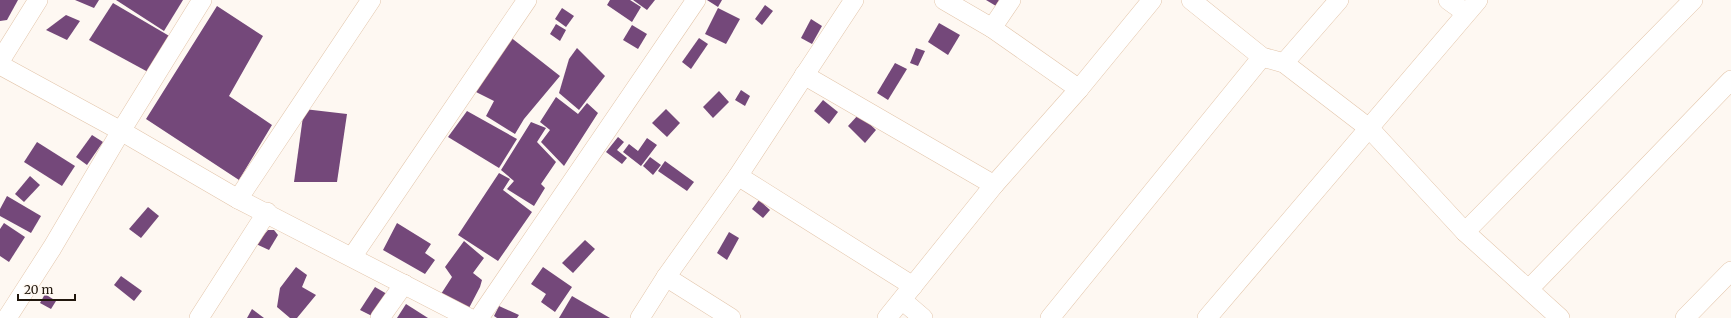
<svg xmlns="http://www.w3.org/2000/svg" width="1731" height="318" viewBox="0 0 1731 318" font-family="Merriweather,serif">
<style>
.building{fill:#74487a}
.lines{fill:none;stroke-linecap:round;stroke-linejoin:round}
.minor-casing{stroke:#e3c5aa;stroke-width:20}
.minor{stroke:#fff;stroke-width:19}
</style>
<rect width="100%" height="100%" fill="#fef8f2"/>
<g class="building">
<path d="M 0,0 L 18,0 L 7,20 L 0,21 Z"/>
<path d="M 75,0 L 99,0 L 94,8 Z"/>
<path d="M 116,0 L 183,0 L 164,31 Z"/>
<path d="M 610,0 L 630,0 L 641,7 L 632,22 L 607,5 Z"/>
<path d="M 633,0 L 655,0 L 647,10 Z"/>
<path d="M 707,0 L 722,0 L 718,7 Z"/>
<path d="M 986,0 L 999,0 L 996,6 Z"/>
<path d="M 113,3 L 171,37 L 148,72 L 89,40 Z"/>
<path d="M 765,5 L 773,11 L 762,25 L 755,19 Z"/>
<path d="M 217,6 L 263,36 L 229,96 L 272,125 L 239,180 L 146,119 Z"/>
<path d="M 562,8 L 574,16 L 566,27 L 555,19 Z"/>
<path d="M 718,8 L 740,19 L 726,44 L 705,34 Z"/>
<path d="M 66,15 L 80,21 L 67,40 L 46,30 Z"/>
<path d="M 811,19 L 822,26 L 812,44 L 801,38 Z"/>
<path d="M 939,23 L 960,35 L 948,55 L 928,42 Z"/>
<path d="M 556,24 L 566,30 L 560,41 L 550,34 Z"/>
<path d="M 632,25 L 647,34 L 638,49 L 623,40 Z"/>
<path d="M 505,33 L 560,76 L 524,119 L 515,134 L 486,116 L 494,101 L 468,88 Z"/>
<path d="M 699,38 L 708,44 L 691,69 L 682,62 Z"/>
<path d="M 577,48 L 605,76 L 579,110 L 559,93 L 569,59 Z"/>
<path d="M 916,48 L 925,51 L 918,66 L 910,63 Z"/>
<path d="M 895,63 L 907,69 L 888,100 L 877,93 Z"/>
<path d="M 741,90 L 750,96 L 745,106 L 735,100 Z"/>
<path d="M 719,91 L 729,102 L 713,118 L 703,107 Z"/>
<path d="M 556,97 L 578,114 L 587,103 L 598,113 L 564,166 L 541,142 L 550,130 L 540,122 Z"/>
<path d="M 823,100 L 838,112 L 829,124 L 814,111 Z"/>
<path d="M 304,109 L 347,114 L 337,182 L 294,182 Z"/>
<path d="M 666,109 L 680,123 L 667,137 L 652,123 Z"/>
<path d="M 467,111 L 517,139 L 499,168 L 448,137 Z"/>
<path d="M 859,114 L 876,130 L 865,143 L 848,126 Z"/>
<path d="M 531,122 L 546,128 L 537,142 L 556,162 L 541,184 L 545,188 L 534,206 L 507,189 L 514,181 L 501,170 Z"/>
<path d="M 92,135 L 103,142 L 87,165 L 76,157 Z"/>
<path d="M 618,137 L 624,142 L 617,150 L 627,158 L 622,164 L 606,152 Z"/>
<path d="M 647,138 L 657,145 L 641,166 L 623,152 L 629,144 L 638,151 Z"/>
<path d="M 37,142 L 75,166 L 62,186 L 24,162 Z"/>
<path d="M 650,157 L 661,165 L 653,175 L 643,166 Z"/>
<path d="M 665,161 L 694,182 L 687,191 L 658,171 Z"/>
<path d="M 499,173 L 510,179 L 503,190 L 532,212 L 498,261 L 458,235 Z"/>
<path d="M 30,176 L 40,185 L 24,202 L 15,194 Z"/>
<path d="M 7,196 L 41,216 L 31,233 L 0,216 L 0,209 Z"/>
<path d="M 759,200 L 770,210 L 763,218 L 752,209 Z"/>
<path d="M 148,207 L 159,216 L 141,238 L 129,229 Z"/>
<path d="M 4,223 L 25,237 L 9,262 L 0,256 L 0,229 Z"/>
<path d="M 397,223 L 431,244 L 425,253 L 435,260 L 425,274 L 383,250 Z"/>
<path d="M 268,230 L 274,230 L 278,235 L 269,250 L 256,244 Z"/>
<path d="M 729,232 L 739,238 L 727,260 L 717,253 Z"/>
<path d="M 585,240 L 595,249 L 573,273 L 562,263 Z"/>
<path d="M 464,241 L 484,258 L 473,273 L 482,280 L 480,287 L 469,308 L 441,294 L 452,277 L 445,267 Z"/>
<path d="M 296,267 L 307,275 L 302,287 L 316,295 L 297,318 L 290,318 L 277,307 L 280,288 Z"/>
<path d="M 543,267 L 572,287 L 555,312 L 541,302 L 546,294 L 531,284 Z"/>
<path d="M 121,276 L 142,291 L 134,301 L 114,285 Z"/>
<path d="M 375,287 L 387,294 L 372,316 L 360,310 Z"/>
<path d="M 45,294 L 56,301 L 51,309 L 40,303 Z"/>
<path d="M 572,296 L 610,318 L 559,318 Z"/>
<path d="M 406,304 L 428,318 L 397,318 Z"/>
<path d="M 499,306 L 519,315 L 517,318 L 497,318 L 494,316 Z"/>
<path d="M 252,309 L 264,318 L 247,318 Z"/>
</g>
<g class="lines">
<defs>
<g id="minor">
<path d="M 944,0 L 992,28 L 1079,89"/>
<path d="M 1191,0 L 1262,57 L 1284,63 L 1370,129 L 1465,232 L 1560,318"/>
<path d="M 1448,0 L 1466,13"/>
<path d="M 992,28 L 1011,0"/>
<path d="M 0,61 L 38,0"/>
<path d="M 1284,63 L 1339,0"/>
<path d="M 0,65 L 121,131 L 238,199 L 469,318"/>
<path d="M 804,75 L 994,185"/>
<path d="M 738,176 L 913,286"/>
<path d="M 238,199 L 371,0"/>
<path d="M 1465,232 L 1693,0"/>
<path d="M 352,257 L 527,0"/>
<path d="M 666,277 L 731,318"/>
<path d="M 1529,289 L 1731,80"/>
<path d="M 902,300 L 923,318"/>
<path d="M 7,318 L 52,248 L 121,131 L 202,0"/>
<path d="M 199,318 L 267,212"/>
<path d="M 380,318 L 404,284"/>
<path d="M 479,318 L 696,0"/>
<path d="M 640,318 L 666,277 L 738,176 L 854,0"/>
<path d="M 887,318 L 994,185 L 1079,89 L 1152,0"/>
<path d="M 1050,318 L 1262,57"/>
<path d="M 1207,318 L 1478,0"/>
<path d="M 1685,318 L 1731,271"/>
</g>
</defs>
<use href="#minor" class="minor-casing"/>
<use href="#minor" class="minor"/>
</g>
<path d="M18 294v6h57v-6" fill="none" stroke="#21170d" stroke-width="2"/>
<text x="24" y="294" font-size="12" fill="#21170d" stroke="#fef8f2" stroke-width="3" paint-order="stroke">20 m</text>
</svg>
